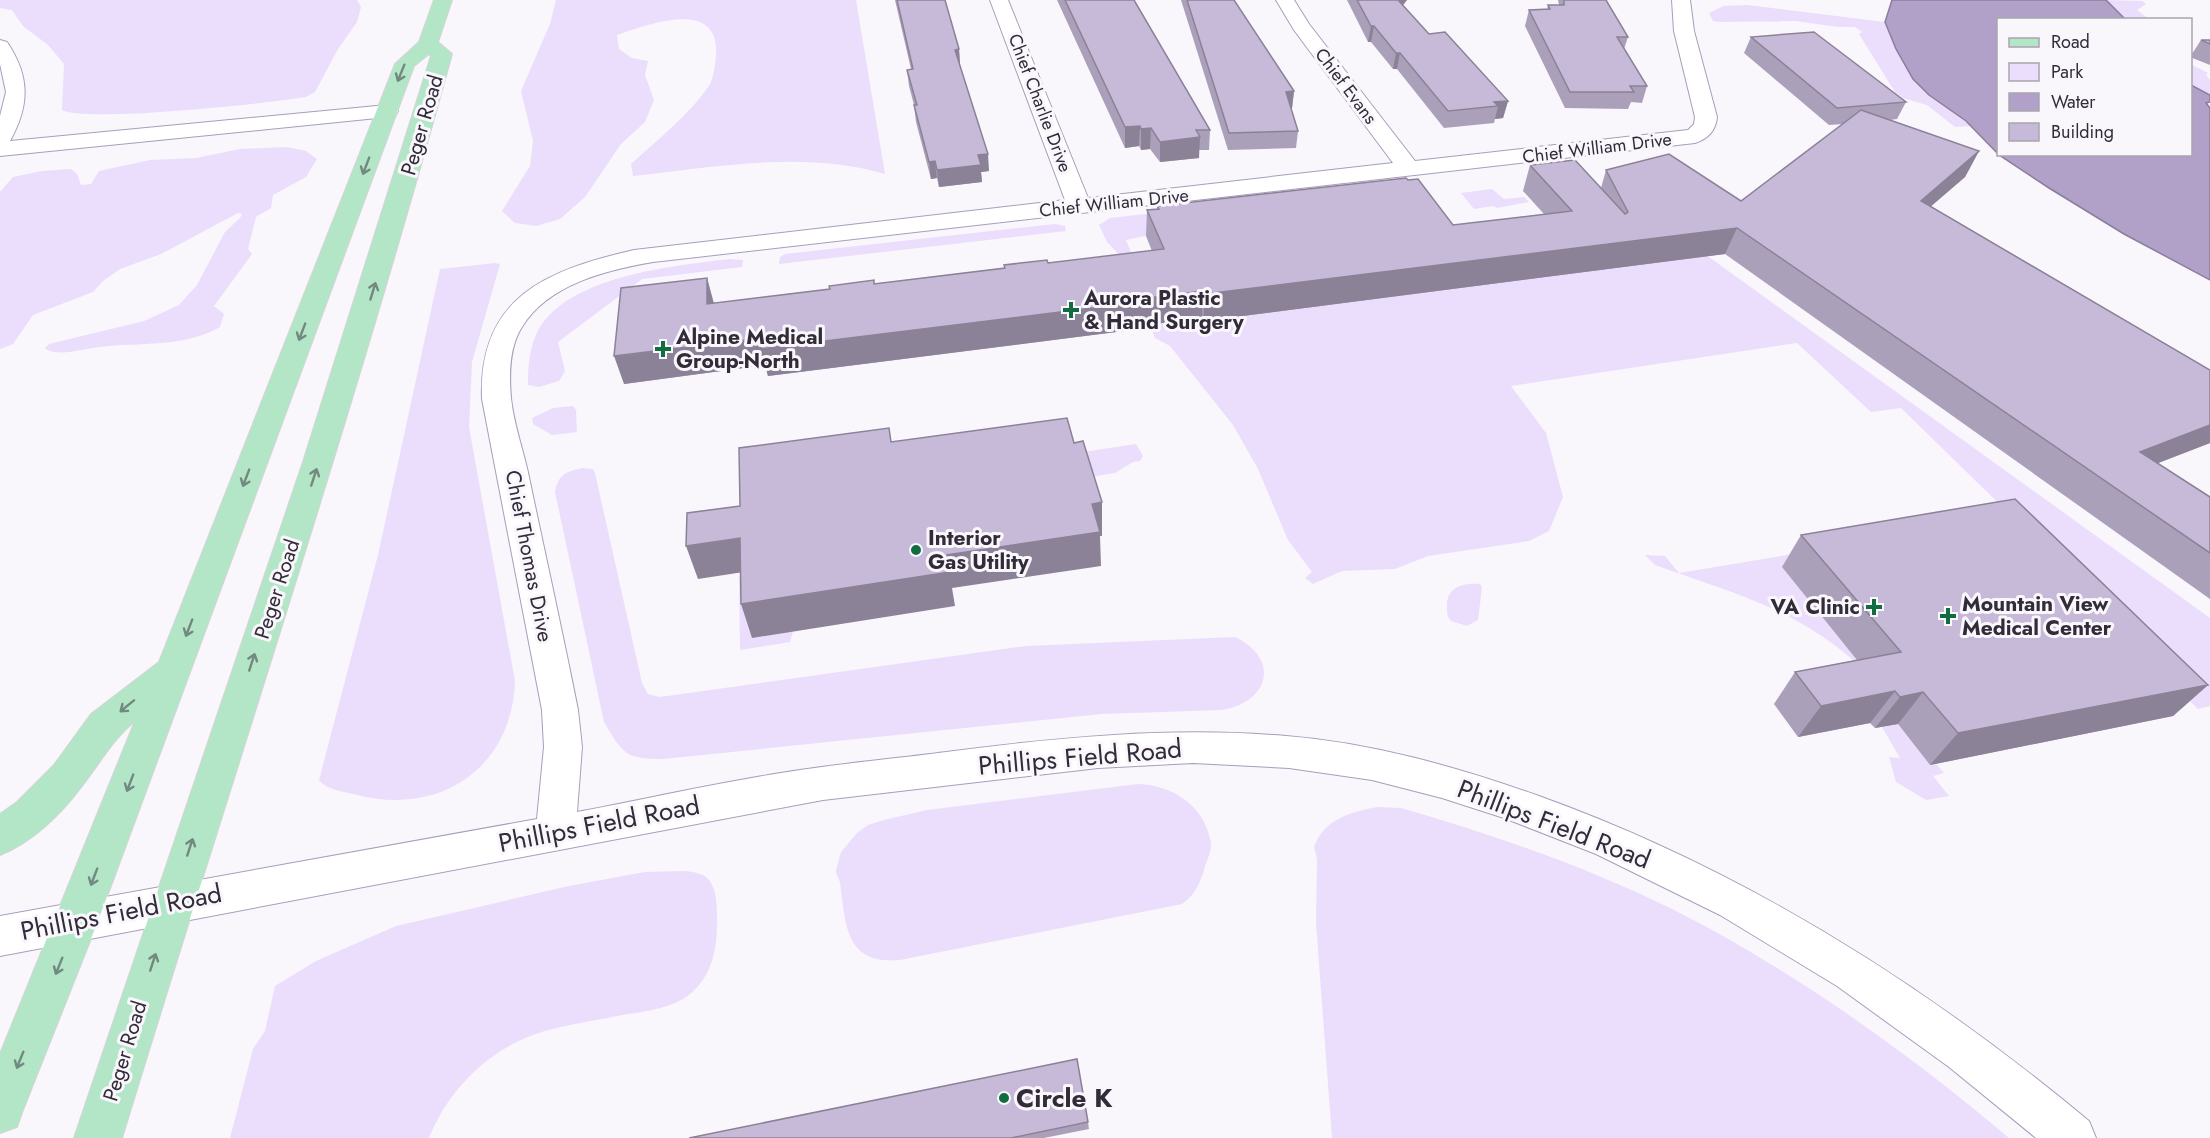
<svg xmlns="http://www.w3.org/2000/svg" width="2210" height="1138" viewBox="0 0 2210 1138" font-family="Jost,sans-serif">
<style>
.green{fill:#ebdefc}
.water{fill:#b1a0c7;stroke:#8b7d9c;stroke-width:1.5}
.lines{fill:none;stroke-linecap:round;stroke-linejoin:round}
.minor-casing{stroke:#a99dba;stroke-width:2}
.major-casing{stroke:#d6d5d7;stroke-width:2}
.minor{fill:#fff;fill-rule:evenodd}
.major{fill:#b3e6c7;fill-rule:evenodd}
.wall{fill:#aba0ba}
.shaded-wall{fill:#8b8297}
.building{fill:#c7bad8;stroke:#8b8297;stroke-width:1.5}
.oneway{stroke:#728980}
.poi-dot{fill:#116c40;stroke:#f9f6fc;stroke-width:2}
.labels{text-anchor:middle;stroke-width:6;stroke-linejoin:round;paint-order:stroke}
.far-street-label{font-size:18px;fill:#312c38;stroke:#f9f6fc}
.street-label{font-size:21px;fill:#312c38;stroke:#f9f6fc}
.poi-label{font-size:21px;font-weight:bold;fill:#312c38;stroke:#f9f6fc;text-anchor:start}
.near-street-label{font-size:26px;fill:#312c38;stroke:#f9f6fc}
.near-poi-label{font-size:26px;font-weight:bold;fill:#312c38;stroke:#f9f6fc;text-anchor:start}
</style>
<rect width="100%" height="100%" fill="#f9f6fc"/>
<g class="green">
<path d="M 0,0 L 357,0 L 361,7 L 357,22 L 338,49 L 315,92 L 306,97 C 271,103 85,123 62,110 L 64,64 L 48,45 L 23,26 L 12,10 L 0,8 Z"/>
<path d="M 556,0 L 856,0 L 885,174 C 805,150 715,167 633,176 L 631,164 C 657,140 688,116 709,86 C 714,78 717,56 716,46 C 712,0 646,25 617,35 L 619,49 L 632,58 L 648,61 L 645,75 L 654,100 L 645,122 L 621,144 L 585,197 L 560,219 L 536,226 L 515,223 L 502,211 L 530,166 L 533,141 L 521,91 L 550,24 Z"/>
<path d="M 2106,0 L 2142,1 L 2146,4 L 2137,10 L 2149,19 L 2125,19 Z"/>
<path d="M 1747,5 L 1885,22 L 1896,50 L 1930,95 L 1971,126 L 1955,127 L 1927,105 L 1903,98 L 1895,92 L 1859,34 L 1862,32 L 1855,27 L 1838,27 L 1796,21 L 1719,22 L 1713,21 L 1709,13 L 1723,6 Z"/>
<path d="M 2190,64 L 2208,73 L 2206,75 L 2210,80 L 2210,95 L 2191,85 Z"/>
<path d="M 287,147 L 306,151 L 317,159 L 306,177 L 273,195 L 271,208 L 256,217 L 248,249 L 252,254 L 214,306 L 224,314 L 220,327 C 183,348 140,342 100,347 C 86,348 56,358 45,348 L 49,344 L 144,321 L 179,305 L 197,285 L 225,232 L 240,218 L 242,214 L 238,213 L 161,254 L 120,269 L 103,281 L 93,292 L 33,315 L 13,344 L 0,349 L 0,192 L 13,177 L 42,171 L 71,169 L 77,174 L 81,185 L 91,184 L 99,171 L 150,160 L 196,158 L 240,149 Z"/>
<path d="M 1609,185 L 2210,618 L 2210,706 L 2198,709 L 2014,528 L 2022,526 L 1901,408 L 1871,412 L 1797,343 L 1511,386 L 1546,433 L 1563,497 L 1549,531 L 1529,541 L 1428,556 L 1395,569 L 1342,571 L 1313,584 L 1305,578 L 1312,572 L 1288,540 L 1258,469 L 1233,425 L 1170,346 L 1155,338 L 1123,259 L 1107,242 L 1099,225 L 1110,218 L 1375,188 L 1126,240 L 1161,324 L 1202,318 L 1203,321 L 1357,301 L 1391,294 Z"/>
<path d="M 1492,189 L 1504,199 L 1524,197 L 1529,202 L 1497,208 L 1493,206 L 1474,209 L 1461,193 Z"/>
<path d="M 1055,224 L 1065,226 L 1066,231 L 779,264 L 780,257 L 785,254 Z"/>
<path d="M 729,259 L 743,260 L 742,267 L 642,279 L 558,342 L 565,371 L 559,381 L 539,387 L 528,385 C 528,368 529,351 536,335 C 562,276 674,266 729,259 Z"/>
<path d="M 495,263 L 500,264 L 472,362 L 469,427 L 515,681 C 512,769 439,816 357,795 C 344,791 328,791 319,780 L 378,555 L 440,269 Z"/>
<path d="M 573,406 L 576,410 L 577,432 L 552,435 L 533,424 L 532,418 L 553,408 Z"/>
<path d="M 1136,444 L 1143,456 L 1140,461 L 1133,462 L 1115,473 L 1085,478 L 1069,454 Z"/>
<path d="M 583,468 L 593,469 L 595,473 L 642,683 L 648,694 L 660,697 L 1026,646 L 1235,637 C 1281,659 1269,702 1222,710 L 1102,714 L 663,759 C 625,759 623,754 604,722 L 555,492 C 558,475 566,471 583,468 Z"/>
<path d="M 1926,532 L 1868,674 C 1803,610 1738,595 1655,565 L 1645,555 L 1665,556 L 1679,573 Z"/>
<path d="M 739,576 L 751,584 L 752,637 L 793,631 L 790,642 L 740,650 Z"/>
<path d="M 1480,584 L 1482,587 L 1478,620 L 1467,626 L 1451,621 C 1447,616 1447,614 1447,608 C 1446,587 1462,583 1480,584 Z"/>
<path d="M 1898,724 L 1930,765 L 1936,764 L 1944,773 L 1933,776 L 1949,796 L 1926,800 L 1896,782 L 1889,757 L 1900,758 L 1882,727 Z"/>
<path d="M 1138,784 C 1173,785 1205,806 1211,843 C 1212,851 1206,862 1204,870 C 1199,885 1195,895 1182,904 L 900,960 C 844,965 846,923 840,883 C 839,877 836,877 836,870 L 841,852 L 857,833 L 868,825 L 884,820 L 927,810 Z"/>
<path d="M 1377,807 L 1401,808 C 1494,835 1585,866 1672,909 C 1790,968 1910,1054 2009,1138 L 1332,1138 L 1316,923 L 1317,859 L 1314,847 C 1324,819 1351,812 1377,807 Z"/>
<path d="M 684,871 C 693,872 702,872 709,880 C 716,889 717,903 717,915 C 718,947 713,980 683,999 C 664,1010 639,1012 617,1016 C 589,1022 560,1025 533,1035 C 486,1052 447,1092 429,1138 L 230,1138 L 253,1049 L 265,1031 L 275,986 L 316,961 L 396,926 L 569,886 L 645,872 Z"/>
</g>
<path class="water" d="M 1892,0 L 2106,0 L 2125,19 L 1998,20 L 1998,154 L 2190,154 L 2191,85 L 2210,95 L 2210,102 L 2206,103 L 2210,108 L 2210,280 L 2124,234 L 2049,188 L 1999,155 L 1966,121 L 1929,95 L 1913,79 L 1896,49 L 1885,22 Z"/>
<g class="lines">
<defs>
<g id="minor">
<path d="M 990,0 L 1008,0 L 1088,198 L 1393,163 L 1294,30 L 1276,0 L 1294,0 L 1309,24 L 1415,161 L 1688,130 L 1694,124 L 1695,117 L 1674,31 L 1672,0 L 1690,0 L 1694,31 L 1717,117 C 1716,130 1708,139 1695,143 L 653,262 C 607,270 548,284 522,327 C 509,347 509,375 511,398 C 514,427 525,454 530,482 C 546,558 563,634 578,710 L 582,747 L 577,812 C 651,798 725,781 800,770 C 846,763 892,759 938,753 C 1053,738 1170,726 1286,736 C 1373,743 1457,767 1539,796 C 1742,869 1923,983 2089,1121 L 2096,1138 L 2036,1138 L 1949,1067 L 1837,986 L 1720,915 L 1596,854 L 1504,818 L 1442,798 L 1372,780 L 1289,768 L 1193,763 L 1098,768 L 823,800 L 0,956 L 0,916 L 537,819 L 544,747 L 542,710 L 482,399 C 478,297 547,270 634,250 L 1065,200 Z"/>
<path d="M 0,40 L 7,42 C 30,76 30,105 10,141 L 387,105 L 395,106 L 398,111 L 395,116 L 387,117 L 0,156 L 0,116 L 6,92 L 0,64 Z"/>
</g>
<path id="major" d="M 434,0 L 452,0 L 438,42 L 452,54 C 352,419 232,777 122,1138 L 74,1138 L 303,462 L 431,56 L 429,54 L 414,66 L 98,921 L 23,1110 L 17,1127 L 0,1133 L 0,1054 L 135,721 C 112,740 100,763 82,786 C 62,813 32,843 0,855 L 0,814 L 17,802 L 54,765 L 91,714 L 159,662 L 395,64 L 419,42 Z"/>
</defs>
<use href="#minor" class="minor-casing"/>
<use href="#major" class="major-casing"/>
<use href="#minor" class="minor"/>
<use href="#major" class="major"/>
</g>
<g class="wall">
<path d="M 895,0 L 945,0 L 959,49 L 960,65 L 989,171 L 981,172 L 982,182 L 939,187 L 937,178 L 931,179 L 916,122 L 914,105 L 909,86 L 907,70 L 911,69 Z"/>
<path d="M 1057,0 L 1134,0 L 1210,130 L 1209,150 L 1199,150 L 1199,158 L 1160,162 L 1150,149 L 1141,150 L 1139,146 L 1125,148 Z"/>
<path d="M 1181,0 L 1234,0 L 1294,91 L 1292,108 L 1291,108 L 1298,131 L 1296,148 L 1228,150 Z"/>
<path d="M 1347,0 L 1407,0 L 1403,5 L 1429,34 L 1508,101 L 1503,118 L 1495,119 L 1494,123 L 1444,128 L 1397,69 L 1393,69 L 1371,42 L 1368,42 Z"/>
<path d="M 1558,0 L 1606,0 L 1628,37 L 1624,49 L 1647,86 L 1642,103 L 1631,102 L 1628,109 L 1565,108 L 1525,26 L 1529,10 L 1547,9 L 1548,5 L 1559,5 Z"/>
<path d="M 1751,37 L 1906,102 L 1897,119 L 1890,120 L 1979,151 L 1965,177 L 1931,206 L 2210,370 L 2210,443 L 2158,463 L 2210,497 L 2210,599 L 1725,254 L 1203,321 L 1202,318 L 1132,327 L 1132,330 L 768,376 L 765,365 L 624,384 L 707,278 L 714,303 L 1004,268 L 1004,265 L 1048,263 L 1152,251 L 1146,236 L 1147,210 L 1157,209 L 1157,206 L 1408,180 L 1453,225 L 1544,214 L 1523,191 L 1530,165 L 1601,188 L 1606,170 L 1741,201 L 1843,124 L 1829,125 L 1744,53 Z"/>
<path d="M 2201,40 L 2210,40 L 2210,65 L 2190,57 Z"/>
<path d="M 1801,535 L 2208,685 L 2173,716 L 1930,765 L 1898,724 L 1875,728 L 1870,723 L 1798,737 L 1774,704 L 1795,672 L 1857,660 L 1782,567 Z"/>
<path d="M 1088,1122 L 1089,1129 L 1044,1138 L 689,1138 Z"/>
</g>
<g class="shaded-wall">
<path d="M 1397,0 L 1407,0 L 1395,15 Z"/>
<path d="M 1371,26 L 1374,26 L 1371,42 L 1368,42 Z"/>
<path d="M 959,49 L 960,65 L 955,50 Z"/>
<path d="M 1396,53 L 1400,53 L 1397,69 L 1393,69 Z"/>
<path d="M 1294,91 L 1292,108 L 1285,108 L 1286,92 Z"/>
<path d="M 1508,101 L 1503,118 L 1495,119 L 1498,106 L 1494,102 Z"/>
<path d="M 1140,126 L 1139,146 L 1125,148 L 1125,127 Z"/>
<path d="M 1151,128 L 1150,149 L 1141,150 L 1141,129 Z"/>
<path d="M 1200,137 L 1199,158 L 1160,162 L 1160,142 Z"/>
<path d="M 1979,151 L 1965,177 L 1907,227 L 1921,201 Z"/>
<path d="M 988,154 L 989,171 L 981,172 L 982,182 L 939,187 L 937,170 L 978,155 Z"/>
<path d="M 935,161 L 937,178 L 931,179 L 929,162 Z"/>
<path d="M 1737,228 L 1725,254 L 1203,321 L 1205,294 Z"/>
<path d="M 707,278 L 714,305 L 707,304 Z"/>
<path d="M 1203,291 L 1202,318 L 1132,327 L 1132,330 L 768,376 L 765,365 L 624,384 L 614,356 L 761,338 L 1131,300 Z"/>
<path d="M 2210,425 L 2210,443 L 2117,479 L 2140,452 Z"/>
<path d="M 1102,502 L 1102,536 L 1100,536 L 1101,566 L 952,588 L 955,606 L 752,638 L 741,604 L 947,555 L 1092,504 Z"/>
<path d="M 740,538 L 750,571 L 698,579 L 686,546 Z"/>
<path d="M 2208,685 L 2173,716 L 1930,765 L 1958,733 Z"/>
<path d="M 1895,691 L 1870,723 L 1798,737 L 1821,706 Z"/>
<path d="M 1923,692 L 1898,724 L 1875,728 L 1900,697 Z"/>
</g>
<g class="building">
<path d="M 897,0 L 945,0 L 959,49 L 955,50 L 988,154 L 978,155 L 981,165 L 937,170 L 935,161 L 929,162 L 914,105 L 917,105 L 907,70 L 913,69 Z"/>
<path d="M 1065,0 L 1134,0 L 1210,130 L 1196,130 L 1200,137 L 1160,142 L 1151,128 L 1141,129 L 1140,126 L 1125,127 Z"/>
<path d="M 1187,0 L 1234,0 L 1294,91 L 1286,92 L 1298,131 L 1229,133 Z"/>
<path d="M 1357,0 L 1398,0 L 1429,34 L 1445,32 L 1508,101 L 1494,102 L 1498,106 L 1448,111 L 1400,53 L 1396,53 L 1374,26 L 1371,26 Z"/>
<path d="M 1564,0 L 1606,0 L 1628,37 L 1617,37 L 1647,86 L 1630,86 L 1634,92 L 1570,92 L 1529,10 L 1550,9 L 1548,5 L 1564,5 Z"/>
<path d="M 1814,32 L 1906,102 L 1837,108 L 1751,37 Z"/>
<path d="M 2201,40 L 2210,40 L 2210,44 Z"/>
<path d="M 1861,110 L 1979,151 L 1921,201 L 2210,370 L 2210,425 L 2140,452 L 2210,497 L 2210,553 L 1737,228 L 1205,294 L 1203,291 L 1131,300 L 1133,303 L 761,349 L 761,338 L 614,356 L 621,288 L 707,278 L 707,304 L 830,289 L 829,286 L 874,280 L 874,284 L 1005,268 L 1004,265 L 1047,260 L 1048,263 L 1164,249 L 1147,210 L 1159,209 L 1157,206 L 1406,178 L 1408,180 L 1418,179 L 1453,225 L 1572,211 L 1530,165 L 1575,160 L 1625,214 L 1628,212 L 1606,170 L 1669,154 L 1741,201 Z"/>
<path d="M 1067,418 L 1074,443 L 1083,441 L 1102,502 L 1092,504 L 1100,532 L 947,555 L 950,572 L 741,604 L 740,538 L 686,546 L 687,513 L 740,506 L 739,448 L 889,428 L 891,442 Z"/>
<path d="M 2015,499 L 2208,685 L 1958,733 L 1923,692 L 1900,697 L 1895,691 L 1821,706 L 1795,672 L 1901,652 L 1801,535 Z"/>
<path d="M 1077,1059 L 1088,1122 L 1011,1138 L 689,1138 Z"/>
</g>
<defs><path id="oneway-shaft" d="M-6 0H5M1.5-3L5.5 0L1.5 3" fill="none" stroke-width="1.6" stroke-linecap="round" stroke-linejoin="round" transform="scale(1.5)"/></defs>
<g class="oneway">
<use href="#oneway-shaft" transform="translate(401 73) rotate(112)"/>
<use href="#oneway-shaft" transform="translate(366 166) rotate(111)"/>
<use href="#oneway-shaft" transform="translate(373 291) rotate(-73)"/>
<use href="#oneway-shaft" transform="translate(302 332) rotate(111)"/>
<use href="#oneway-shaft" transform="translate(314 477) rotate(-72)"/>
<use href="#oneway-shaft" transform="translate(246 478) rotate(111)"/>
<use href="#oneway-shaft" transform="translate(189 628) rotate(111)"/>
<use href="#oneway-shaft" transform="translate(252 662) rotate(-72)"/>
<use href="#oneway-shaft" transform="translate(127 706) rotate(141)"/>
<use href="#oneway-shaft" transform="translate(130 783) rotate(111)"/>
<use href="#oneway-shaft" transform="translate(190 847) rotate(-72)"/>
<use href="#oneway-shaft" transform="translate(94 877) rotate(111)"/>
<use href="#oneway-shaft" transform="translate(153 962) rotate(-72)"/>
<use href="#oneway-shaft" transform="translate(59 966) rotate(112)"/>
<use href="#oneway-shaft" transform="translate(20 1060) rotate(112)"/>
</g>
<g class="poi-dot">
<path d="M1068 301h6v6h6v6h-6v6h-6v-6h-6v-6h6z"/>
<path d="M660 340h6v6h6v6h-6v6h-6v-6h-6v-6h6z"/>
<circle cx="916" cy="550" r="6"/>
<path d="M1871 598h6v6h6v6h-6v6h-6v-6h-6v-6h6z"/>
<path d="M1945 607h6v6h6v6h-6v6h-6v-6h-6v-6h6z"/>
<circle cx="1004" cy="1098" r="6"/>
</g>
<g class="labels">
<g class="far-street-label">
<text transform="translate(1346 86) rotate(53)" y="6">Chief Evans</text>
<text transform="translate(1040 103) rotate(69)" y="6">Chief Charlie Drive</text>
<text transform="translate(1597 148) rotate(-7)" y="6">Chief William Drive</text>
<text transform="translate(1114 203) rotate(-6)" y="6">Chief William Drive</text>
</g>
<g class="street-label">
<text transform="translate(422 125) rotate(-74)" y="7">Peger Road</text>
<text transform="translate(529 556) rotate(79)" y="7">Chief Thomas Drive</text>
<text transform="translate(277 589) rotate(-72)" y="7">Peger Road</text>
<text transform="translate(125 1051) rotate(-73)" y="7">Peger Road</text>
</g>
<g class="poi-label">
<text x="1084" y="305">Aurora Plastic<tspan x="1084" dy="24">&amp; Hand Surgery</tspan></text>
<text x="676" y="344">Alpine Medical<tspan x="676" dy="24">Group-North</tspan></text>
<text x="928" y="545">Interior<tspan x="928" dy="24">Gas Utility</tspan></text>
<text x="1962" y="611">Mountain View<tspan x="1962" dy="24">Medical Center</tspan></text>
<text x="1860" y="614" text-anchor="end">VA Clinic</text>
</g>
<g class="near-street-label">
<text transform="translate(1080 757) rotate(-5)" y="9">Phillips Field Road</text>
<text transform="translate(599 824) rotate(-11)" y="9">Phillips Field Road</text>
<text transform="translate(1554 824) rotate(21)" y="9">Phillips Field Road</text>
<text transform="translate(121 912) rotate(-11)" y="9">Phillips Field Road</text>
</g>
<g class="near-poi-label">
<text x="1016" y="1107">Circle K</text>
</g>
</g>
<rect x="1997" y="18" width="195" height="138" fill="#f9f6fc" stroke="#a9a5ae" stroke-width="1.5"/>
<rect x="2009" y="38" width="30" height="9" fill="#b3e6c7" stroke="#a9a5ae" stroke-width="1.5"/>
<text x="2051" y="48" font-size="18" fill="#312c38">Road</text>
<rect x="2009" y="63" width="30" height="18" fill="#ebdefc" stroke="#a9a5ae" stroke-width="1.5"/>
<text x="2051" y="78" font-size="18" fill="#312c38">Park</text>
<rect x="2009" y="93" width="30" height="18" fill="#b1a0c7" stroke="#a9a5ae" stroke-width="1.5"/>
<text x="2051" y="108" font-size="18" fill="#312c38">Water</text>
<rect x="2009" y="123" width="30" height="18" fill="#c7bad8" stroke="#a9a5ae" stroke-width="1.5"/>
<text x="2051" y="138" font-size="18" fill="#312c38">Building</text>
</svg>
